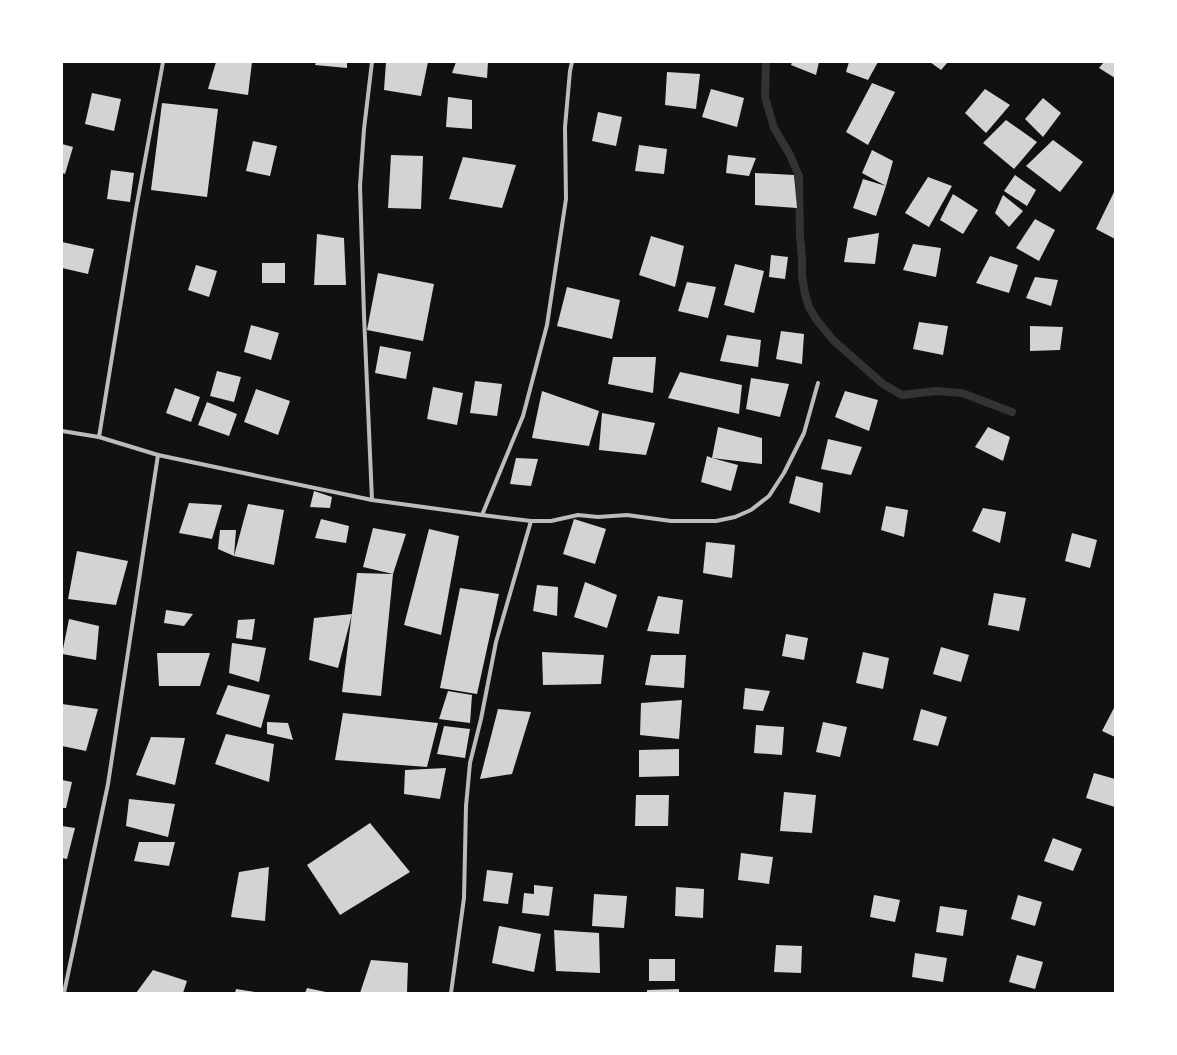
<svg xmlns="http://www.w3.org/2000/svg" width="1177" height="1055" viewBox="0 0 1177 1055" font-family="Figtree,sans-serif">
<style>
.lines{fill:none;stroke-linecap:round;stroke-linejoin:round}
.stream{stroke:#333;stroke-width:8}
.building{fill:#d3d3d3}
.minor{stroke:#bcbcbc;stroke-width:4}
</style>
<rect width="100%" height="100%" fill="#111"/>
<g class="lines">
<path class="stream" d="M 766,62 L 765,97 L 774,128 L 790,155 L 799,176 L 800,236 L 802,258 L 802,276 L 805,294 L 809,307 L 816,319 L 833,340 L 866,369 L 883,384 L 902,395 L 936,391 L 962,393 L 1012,412"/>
</g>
<g class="building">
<path d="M 216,62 L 252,62 L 248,95 L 208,89 Z"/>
<path d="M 316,62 L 347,62 L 347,68 L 315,65 Z"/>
<path d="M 386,62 L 428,62 L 421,96 L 384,90 Z"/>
<path d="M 456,62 L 488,62 L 487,78 L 452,73 Z"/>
<path d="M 792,62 L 819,62 L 816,75 L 791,65 Z"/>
<path d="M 849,62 L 878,62 L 868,80 L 846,72 Z"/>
<path d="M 930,62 L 948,62 L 941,70 Z"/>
<path d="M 1104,62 L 1115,62 L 1115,78 L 1099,68 Z"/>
<path d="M 667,72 L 700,74 L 696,109 L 665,105 Z"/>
<path d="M 872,83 L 895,92 L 868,145 L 846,132 Z"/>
<path d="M 711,89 L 744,98 L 737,127 L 702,117 Z"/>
<path d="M 985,89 L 1010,105 L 986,133 L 965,113 Z"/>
<path d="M 92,93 L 121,99 L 114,131 L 85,124 Z"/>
<path d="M 448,97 L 472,100 L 472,129 L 446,127 Z"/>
<path d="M 1043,98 L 1061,113 L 1043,137 L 1025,119 Z"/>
<path d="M 162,103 L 218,109 L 207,197 L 151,190 Z"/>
<path d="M 598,112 L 622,117 L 616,146 L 592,141 Z"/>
<path d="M 1006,120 L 1037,142 L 1014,169 L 983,143 Z"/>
<path d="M 1053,140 L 1083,162 L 1060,192 L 1026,166 Z"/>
<path d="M 253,141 L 277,146 L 270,176 L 246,171 Z"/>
<path d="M 62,144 L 73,147 L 65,174 L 62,173 Z"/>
<path d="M 639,145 L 667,149 L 664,174 L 635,171 Z"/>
<path d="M 872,150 L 893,161 L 886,186 L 876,216 L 853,208 L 863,179 L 886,186 L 862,173 Z"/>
<path d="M 391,155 L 423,156 L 421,209 L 388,208 Z"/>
<path d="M 728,155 L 756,158 L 749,176 L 726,173 Z"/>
<path d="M 463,157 L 516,165 L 502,208 L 449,199 Z"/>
<path d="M 111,170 L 134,173 L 130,202 L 107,199 Z"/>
<path d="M 755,173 L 794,175 L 797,208 L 755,205 Z"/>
<path d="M 1015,175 L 1036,190 L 1027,206 L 1004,191 Z"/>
<path d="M 928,177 L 952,186 L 929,227 L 905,213 Z"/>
<path d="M 1115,190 L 1115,239 L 1096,229 Z"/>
<path d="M 953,194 L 978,210 L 963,234 L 940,220 Z"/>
<path d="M 1003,195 L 1023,211 L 1009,227 L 995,213 Z"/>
<path d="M 1035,219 L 1055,230 L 1039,261 L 1016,248 Z"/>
<path d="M 879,233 L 875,264 L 844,262 L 848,238 Z"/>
<path d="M 317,234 L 344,238 L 346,285 L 314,285 Z"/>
<path d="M 651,236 L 684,246 L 675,287 L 639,275 Z"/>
<path d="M 62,242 L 94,249 L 88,274 L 62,268 Z"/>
<path d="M 913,244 L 941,248 L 936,277 L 903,270 Z"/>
<path d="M 771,255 L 788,257 L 785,279 L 769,277 Z"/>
<path d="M 990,256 L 1018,265 L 1009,293 L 976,283 Z"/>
<rect x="262" y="263" width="23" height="20"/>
<path d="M 735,264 L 764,271 L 754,313 L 724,305 Z"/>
<path d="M 196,265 L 217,271 L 209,297 L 188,290 Z"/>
<path d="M 378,273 L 434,284 L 423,341 L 367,330 Z"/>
<path d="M 1035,277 L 1058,280 L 1051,306 L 1026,298 Z"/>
<path d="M 687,282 L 716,287 L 708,318 L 678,311 Z"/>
<path d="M 567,287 L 620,300 L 612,339 L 557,326 Z"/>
<path d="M 919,322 L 948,326 L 943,355 L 913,349 Z"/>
<path d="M 251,325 L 279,333 L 271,360 L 244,352 Z"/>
<path d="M 1030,326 L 1063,327 L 1060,350 L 1030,351 Z"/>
<path d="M 781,331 L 804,334 L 802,364 L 776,359 Z"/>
<path d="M 727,335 L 761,340 L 758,367 L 720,361 Z"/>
<path d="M 380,346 L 411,352 L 406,379 L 375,373 Z"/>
<path d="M 613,357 L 656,357 L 653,393 L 608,384 Z"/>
<path d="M 217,371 L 241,377 L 234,402 L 210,396 Z"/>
<path d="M 680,372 L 742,385 L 739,414 L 668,398 Z"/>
<path d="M 751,378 L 789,384 L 780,417 L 746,409 Z"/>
<path d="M 475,381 L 502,384 L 497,416 L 470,413 Z"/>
<path d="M 433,387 L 463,393 L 457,425 L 427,419 Z"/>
<path d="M 175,388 L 200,397 L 191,422 L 166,413 Z"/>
<path d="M 256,389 L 290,401 L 278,435 L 244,422 Z"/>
<path d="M 542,391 L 599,411 L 589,446 L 532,438 Z"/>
<path d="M 845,391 L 878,400 L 869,431 L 835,417 Z"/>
<path d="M 207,402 L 237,414 L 229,436 L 198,425 Z"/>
<path d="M 602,413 L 655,423 L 646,455 L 599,450 Z"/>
<path d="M 718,427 L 762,438 L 762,464 L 712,458 L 738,465 L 731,491 L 701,482 L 707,456 L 712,458 Z"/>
<path d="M 988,427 L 1010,437 L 1003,461 L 975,447 Z"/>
<path d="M 828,439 L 862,447 L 851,475 L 821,469 Z"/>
<path d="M 516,458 L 538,459 L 531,486 L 510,484 Z"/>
<path d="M 796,476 L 823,483 L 820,513 L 789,503 Z"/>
<path d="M 314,491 L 332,497 L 330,508 L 310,507 Z"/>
<path d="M 189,503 L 222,505 L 212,539 L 179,533 Z"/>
<path d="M 248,504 L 284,510 L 274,565 L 234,556 Z"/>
<path d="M 886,506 L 908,510 L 904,537 L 881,530 Z"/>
<path d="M 983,508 L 1006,512 L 1000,543 L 972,531 Z"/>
<path d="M 321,519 L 349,526 L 346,543 L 315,538 Z"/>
<path d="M 574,519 L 606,529 L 595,564 L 563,554 Z"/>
<path d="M 373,528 L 406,534 L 393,574 L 363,567 Z"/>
<path d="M 429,529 L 459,536 L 441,635 L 404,625 Z"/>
<path d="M 220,530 L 236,530 L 234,556 L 218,549 Z"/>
<path d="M 1072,533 L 1097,540 L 1090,568 L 1065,561 Z"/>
<path d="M 706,542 L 735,545 L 732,578 L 703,573 Z"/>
<path d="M 77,551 L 128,561 L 116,605 L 68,599 Z"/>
<path d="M 357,573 L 393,574 L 381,696 L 342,692 Z"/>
<path d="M 585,582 L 617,595 L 607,628 L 574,617 Z"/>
<path d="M 537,585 L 558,587 L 557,616 L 533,611 Z"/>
<path d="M 460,588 L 499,594 L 477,694 L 440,688 Z"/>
<path d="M 994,593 L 1026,598 L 1019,631 L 988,625 Z"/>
<path d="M 658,596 L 683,600 L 679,634 L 647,631 Z"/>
<path d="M 166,610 L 193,614 L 184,626 L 164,623 Z"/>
<path d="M 352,614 L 338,668 L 309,660 L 314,618 Z"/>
<path d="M 69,619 L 99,626 L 96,660 L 62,654 Z"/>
<path d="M 255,619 L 252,640 L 236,638 L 238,620 Z"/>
<path d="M 786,634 L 808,638 L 804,660 L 782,656 Z"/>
<path d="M 232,643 L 266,648 L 259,682 L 229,673 Z"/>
<path d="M 941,647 L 969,655 L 961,682 L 933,674 Z"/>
<path d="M 542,652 L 604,655 L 601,684 L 543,685 Z"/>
<path d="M 863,652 L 889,658 L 883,689 L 856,683 Z"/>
<path d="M 157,653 L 210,653 L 200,686 L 159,686 Z"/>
<path d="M 651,655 L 686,655 L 684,688 L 645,685 Z"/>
<path d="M 228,685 L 270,695 L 261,728 L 216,714 Z"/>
<path d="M 745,688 L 770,691 L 763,711 L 743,709 Z"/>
<path d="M 448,691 L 472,695 L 470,723 L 439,719 Z"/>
<path d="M 682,700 L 679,739 L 640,735 L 641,703 Z"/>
<path d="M 62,704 L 98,709 L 86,751 L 62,746 Z"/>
<path d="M 1115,706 L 1115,737 L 1102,731 Z"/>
<path d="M 498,709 L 531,712 L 512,774 L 480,779 Z"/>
<path d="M 921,709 L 947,717 L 938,746 L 913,740 Z"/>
<path d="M 343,713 L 438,723 L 427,767 L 335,760 Z"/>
<path d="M 267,722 L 288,723 L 293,740 L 267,734 Z"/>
<path d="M 823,722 L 847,727 L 840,757 L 816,752 Z"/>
<path d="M 756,725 L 784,727 L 782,755 L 754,753 Z"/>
<path d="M 444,726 L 470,729 L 465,758 L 437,754 Z"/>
<path d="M 226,734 L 274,744 L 269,782 L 215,764 Z"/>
<path d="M 151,737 L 185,738 L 175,785 L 136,775 Z"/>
<path d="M 679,749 L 679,776 L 639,777 L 639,750 Z"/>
<path d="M 446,768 L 440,799 L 404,794 L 405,770 Z"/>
<path d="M 1094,773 L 1115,779 L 1115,807 L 1086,798 Z"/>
<path d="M 62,780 L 72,782 L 66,808 L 62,808 Z"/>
<path d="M 784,792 L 816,795 L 812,833 L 780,831 Z"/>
<path d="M 636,795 L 669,795 L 668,826 L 635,826 Z"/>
<path d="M 129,799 L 175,804 L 168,837 L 126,826 Z"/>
<path d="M 370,823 L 410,872 L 340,915 L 307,865 Z"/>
<path d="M 62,826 L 75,828 L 67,859 L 62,858 Z"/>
<path d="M 1053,838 L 1082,849 L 1073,871 L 1044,861 Z"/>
<path d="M 139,842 L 175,842 L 169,866 L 134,861 Z"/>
<path d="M 741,853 L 773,857 L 769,884 L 738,880 Z"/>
<path d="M 269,867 L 265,921 L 231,917 L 239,872 Z"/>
<path d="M 487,870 L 513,873 L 508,904 L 483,901 Z"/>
<path d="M 534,885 L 553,887 L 549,916 L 522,913 L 524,893 L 534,894 Z"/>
<path d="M 676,887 L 704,889 L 703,918 L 675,916 Z"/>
<path d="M 594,894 L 627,896 L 624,928 L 592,926 Z"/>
<path d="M 874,895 L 900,900 L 895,922 L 870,917 Z"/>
<path d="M 1018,895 L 1042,902 L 1035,926 L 1011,919 Z"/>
<path d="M 940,906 L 967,910 L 963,936 L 936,932 Z"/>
<path d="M 499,926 L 541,934 L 534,972 L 492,963 Z"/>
<path d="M 554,930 L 599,933 L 600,973 L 556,971 Z"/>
<path d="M 776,945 L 802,946 L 801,973 L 774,972 Z"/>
<path d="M 915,953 L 947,958 L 943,982 L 912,977 Z"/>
<path d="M 1017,955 L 1043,962 L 1035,989 L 1009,982 Z"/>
<rect x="649" y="959" width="26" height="22"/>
<path d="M 371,960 L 408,963 L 407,993 L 360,993 Z"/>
<path d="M 153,970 L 187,981 L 183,993 L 136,993 Z"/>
<path d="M 307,988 L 326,992 L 326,993 L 305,993 Z"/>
<path d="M 236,989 L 255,992 L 255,993 L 235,993 Z"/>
<path d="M 679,989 L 679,993 L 647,993 L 647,990 Z"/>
</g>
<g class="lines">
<g class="minor">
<path d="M 62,431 L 99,437 L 158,455 L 372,500 L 482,515 L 531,521 L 551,521 L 578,515 L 598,517 L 627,515 L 671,521 L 716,521 L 735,517 L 751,510 L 769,496 L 784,473 L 804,433 L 818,383"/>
<path d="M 99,437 L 136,209 L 163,62"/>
<path d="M 372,500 L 364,315 L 360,186 L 364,129 L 372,62"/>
<path d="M 482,515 L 523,416 L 547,325 L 566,199 L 565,127 L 570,71 L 572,62"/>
<path d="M 64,993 L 108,784 L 158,455"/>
<path d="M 451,993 L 464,898 L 466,806 L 470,763 L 481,719 L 496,642 L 531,521"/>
</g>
</g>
<rect width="1177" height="1055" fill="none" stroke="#ffffff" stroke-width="126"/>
</svg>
